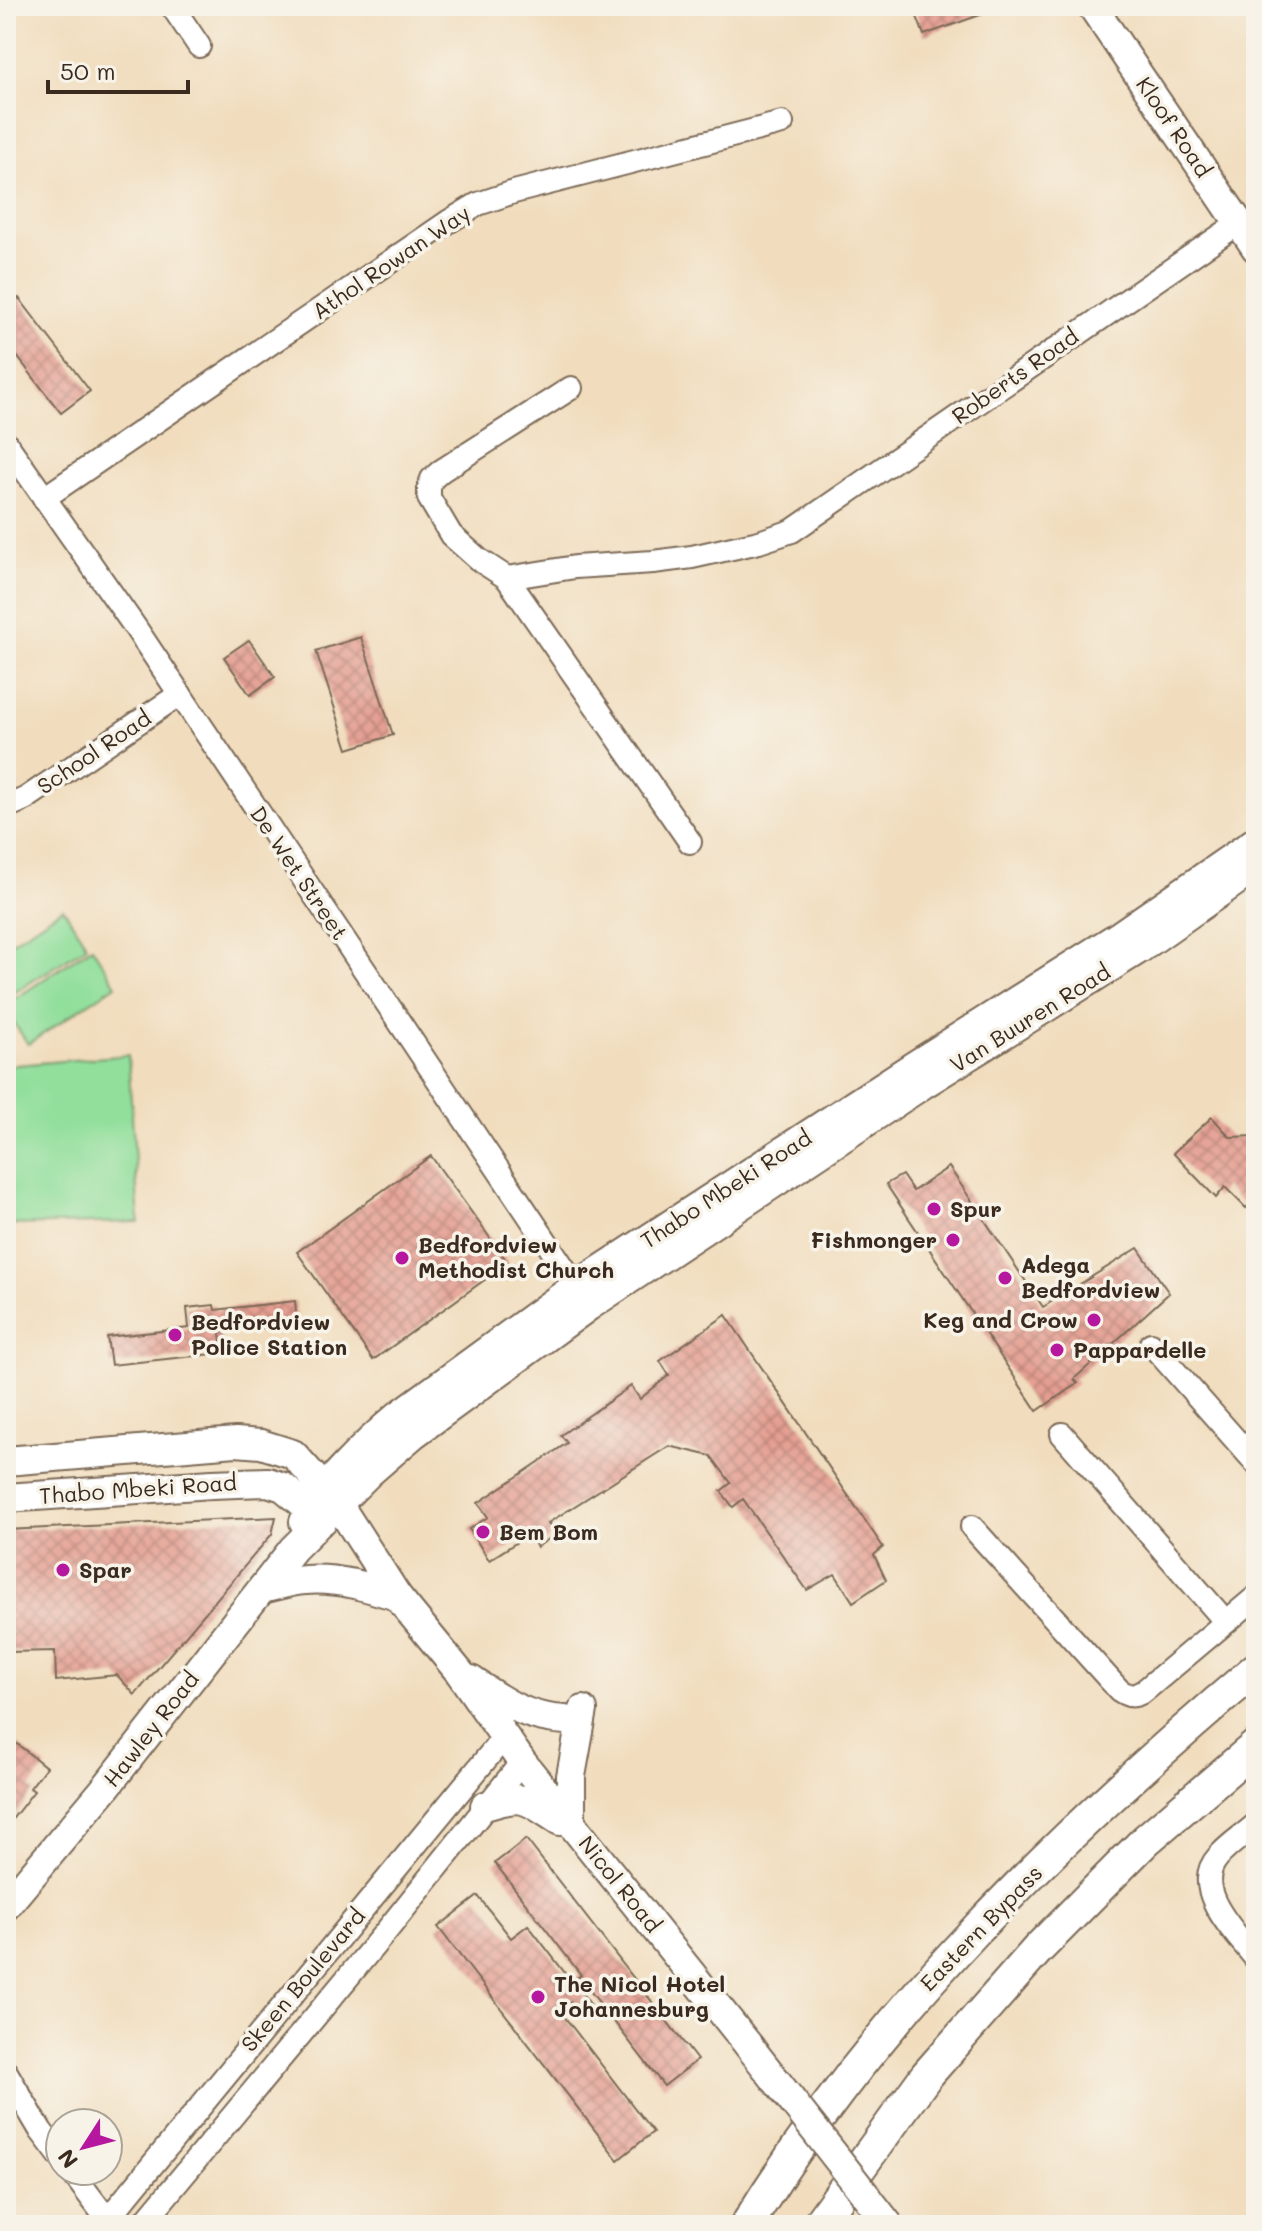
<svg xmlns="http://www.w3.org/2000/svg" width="1262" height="2231" viewBox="0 0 1262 2231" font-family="Mali,sans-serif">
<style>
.green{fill:#92df9c;stroke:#66845d;stroke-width:2}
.building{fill:url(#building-cross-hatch)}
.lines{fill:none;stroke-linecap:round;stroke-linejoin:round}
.minor-casing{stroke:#7b6956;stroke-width:26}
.major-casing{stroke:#7b6956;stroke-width:32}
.highway-casing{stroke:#7b6956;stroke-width:36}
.minor{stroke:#fff;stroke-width:22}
.major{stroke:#fff;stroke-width:28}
.highway{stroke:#fff;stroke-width:32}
.major-bridge-casing{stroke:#7b6956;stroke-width:32;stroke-linecap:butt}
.major-bridge{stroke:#fff;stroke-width:28}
.poi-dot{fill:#b5179e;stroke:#f7f3e8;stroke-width:3}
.labels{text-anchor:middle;stroke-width:7;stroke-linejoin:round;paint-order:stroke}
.street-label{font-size:22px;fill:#3b2a1e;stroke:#f7f3e8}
.poi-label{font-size:22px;font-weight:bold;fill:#3b2a1e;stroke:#f7f3e8;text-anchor:start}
</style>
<defs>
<pattern id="building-cross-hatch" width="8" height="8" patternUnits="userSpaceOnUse" patternTransform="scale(2)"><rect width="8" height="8" fill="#e59f92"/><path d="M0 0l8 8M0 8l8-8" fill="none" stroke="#bb8277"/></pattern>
</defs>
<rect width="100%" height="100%" fill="#f7f3e8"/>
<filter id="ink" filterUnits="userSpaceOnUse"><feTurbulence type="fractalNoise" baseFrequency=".0125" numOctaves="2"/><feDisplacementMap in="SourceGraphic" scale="16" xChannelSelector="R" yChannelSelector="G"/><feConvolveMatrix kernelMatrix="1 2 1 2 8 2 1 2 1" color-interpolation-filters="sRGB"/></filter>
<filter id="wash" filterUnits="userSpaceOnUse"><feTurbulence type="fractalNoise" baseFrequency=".006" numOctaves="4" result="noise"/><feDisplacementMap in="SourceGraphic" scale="32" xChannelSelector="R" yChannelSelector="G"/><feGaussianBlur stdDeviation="1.8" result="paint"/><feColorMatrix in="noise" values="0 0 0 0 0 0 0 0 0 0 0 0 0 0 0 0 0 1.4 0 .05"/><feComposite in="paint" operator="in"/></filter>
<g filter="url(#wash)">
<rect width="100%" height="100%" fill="#f1ddbe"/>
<g class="green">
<path d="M 63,908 L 87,946 L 6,998 L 6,946 Z"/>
<path d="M 92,947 L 116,985 L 28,1044 L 6,1011 L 6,1005 Z"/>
<path d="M 128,1055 L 139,1222 L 6,1225 L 6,1066 Z"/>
</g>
<g id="blocks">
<g class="building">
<path d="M 938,6 L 990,6 L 991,11 L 924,35 L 916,14 Z"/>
<path d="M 19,298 L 90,391 L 61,413 L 6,342 L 6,308 Z"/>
<path d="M 361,637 L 393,735 L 348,749 L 316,651 Z"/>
<path d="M 249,640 L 275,677 L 250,695 L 224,657 Z"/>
<path d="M 1212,1117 L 1230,1137 L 1256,1136 L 1256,1199 L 1246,1208 L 1225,1187 L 1216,1198 L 1173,1153 Z"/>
<path d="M 431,1156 L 508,1263 L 373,1360 L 297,1252 Z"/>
<path d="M 949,1167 L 1043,1307 L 1138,1248 L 1169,1293 L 1074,1379 L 1078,1383 L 1037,1411 L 886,1184 L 902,1175 L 913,1191 Z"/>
<path d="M 295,1301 L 297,1324 L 220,1332 L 222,1353 L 111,1365 L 107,1337 L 189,1328 L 187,1308 L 214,1305 L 215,1310 Z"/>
<path d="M 726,1315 L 883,1547 L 874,1555 L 886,1580 L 853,1602 L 835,1574 L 807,1590 L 743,1499 L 733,1507 L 721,1491 L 731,1483 L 711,1456 L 669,1446 L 548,1523 L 556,1534 L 537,1547 L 528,1535 L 489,1560 L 469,1529 L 488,1517 L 478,1503 L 567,1443 L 561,1435 L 631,1386 L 640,1399 L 669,1375 L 660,1361 Z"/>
<path d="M 276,1517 L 272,1534 L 135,1695 L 117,1675 L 56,1681 L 55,1651 L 6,1652 L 6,1530 Z"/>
<path d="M 6,1735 L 46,1767 L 30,1788 L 34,1791 L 6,1827 Z"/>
<path d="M 526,1839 L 697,2060 L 664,2086 L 587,1987 L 581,1992 L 594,2009 L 583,2018 L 571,2002 L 560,2011 L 653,2132 L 618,2160 L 438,1927 L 478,1896 L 511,1938 L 528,1925 L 572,1982 L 581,1975 L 495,1863 Z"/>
</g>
</g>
</g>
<g filter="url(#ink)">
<use href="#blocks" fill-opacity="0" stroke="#7b6956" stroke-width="2"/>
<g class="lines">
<defs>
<g id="minor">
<path d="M 172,6 L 199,46"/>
<path d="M 571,388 L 441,471 L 432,479 L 429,487 L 429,498 L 451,535 L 478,559 L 507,578 L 690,842"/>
<path d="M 6,443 L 135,627 L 584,1298"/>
<path d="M 44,498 L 448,222 L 478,204 L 514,192 L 782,123"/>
<path d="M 507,578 L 575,567 L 653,562 L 692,557 L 759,542 L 792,531 L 1239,223"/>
<path d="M 6,807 L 25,799 L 180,694"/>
<path d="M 1151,1344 L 1256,1463"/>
<path d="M 1062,1434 L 1226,1622"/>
<path d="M 972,1527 L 1119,1690 C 1129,1697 1134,1697 1144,1691 L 1256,1597"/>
<path d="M 1256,1824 C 1244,1835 1228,1845 1218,1857 C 1189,1889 1237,1934 1256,1959"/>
<path d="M 6,2072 L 41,2131 L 60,2156"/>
<path d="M 71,2171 L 107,2219 L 114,2225"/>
<path d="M 103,2225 L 505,1736"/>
<path d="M 142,2225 L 388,1929 L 522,1762"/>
</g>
<g id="major">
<path d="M 1092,6 L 1256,248"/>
<path d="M 6,1461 L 236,1442 L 261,1444 L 293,1454 L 338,1504 L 397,1596 L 460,1673 L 522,1762 L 749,2046"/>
<path d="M 6,1498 L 212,1484 L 268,1482 L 283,1487 L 323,1520"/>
<path d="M 304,1522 C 317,1489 371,1439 399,1415 L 576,1286 L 912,1067 L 1120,935 L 1256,841"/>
<path d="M 262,1589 C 276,1586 290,1581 305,1580 C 336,1577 368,1587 397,1596"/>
<path d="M 471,1680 C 503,1702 526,1718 565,1720"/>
<path d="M 485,1806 C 526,1793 525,1799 560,1821"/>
<path d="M 571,1823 L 571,1776 L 583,1710"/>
<path d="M 6,1906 L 106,1787 L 293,1549 L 369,1473 L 414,1434 L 589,1306 L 922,1085 L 1138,950 L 1256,867"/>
</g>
<g id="highway">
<path d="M 747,2225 C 879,2009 1064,1831 1256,1669"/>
<path d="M 818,2225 L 926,2076 L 1038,1949 L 1146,1840 L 1256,1746"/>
</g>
</defs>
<use href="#minor" class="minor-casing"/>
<use href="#major" class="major-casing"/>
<use href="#highway" class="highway-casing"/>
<use href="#minor" class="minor"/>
<use href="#major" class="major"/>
<use href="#highway" class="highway"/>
<defs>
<path id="major-bridge" d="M 749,2046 L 889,2225"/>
</defs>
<use href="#major-bridge" class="major-bridge-casing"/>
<use href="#major-bridge" class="major-bridge"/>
</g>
</g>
<g class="poi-dot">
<circle cx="934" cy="1209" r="8"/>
<circle cx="953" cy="1240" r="8"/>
<circle cx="402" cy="1258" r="8"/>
<circle cx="1005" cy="1278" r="8"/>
<circle cx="1094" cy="1320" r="8"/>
<circle cx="175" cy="1335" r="8"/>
<circle cx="1057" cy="1350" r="8"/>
<circle cx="483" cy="1532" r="8"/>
<circle cx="63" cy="1570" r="8"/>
<circle cx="538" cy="1997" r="8"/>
</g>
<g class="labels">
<g class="street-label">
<text transform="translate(1174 127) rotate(56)" y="8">Kloof Road</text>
<text transform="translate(391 262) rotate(-34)" y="8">Athol Rowan Way</text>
<text transform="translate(1015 376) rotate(-35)" y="8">Roberts Road</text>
<text transform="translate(94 752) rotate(-34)" y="8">School Road</text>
<text transform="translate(299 873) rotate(56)" y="8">De Wet Street</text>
<text transform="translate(1030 1018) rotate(-32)" y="8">Van Buuren Road</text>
<text transform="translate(726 1189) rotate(-33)" y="8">Thabo Mbeki Road</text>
<text transform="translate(138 1489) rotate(-4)" y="8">Thabo Mbeki Road</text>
<text transform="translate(151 1729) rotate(-52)" y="8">Hawley Road</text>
<text transform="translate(620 1884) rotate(51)" y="8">Nicol Road</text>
<text transform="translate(981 1928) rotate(-46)" y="8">Eastern Bypass</text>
<text transform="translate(303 1980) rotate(-50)" y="8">Skeen Boulevard</text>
</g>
<g class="poi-label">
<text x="950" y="1217">Spur</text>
<text x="937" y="1248" text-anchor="end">Fishmonger</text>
<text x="418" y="1253">Bedfordview<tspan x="418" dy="25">Methodist Church</tspan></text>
<text x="1021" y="1273">Adega<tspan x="1021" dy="25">Bedfordview</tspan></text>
<text x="1078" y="1328" text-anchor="end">Keg and Crow</text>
<text x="191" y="1330">Bedfordview<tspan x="191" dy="25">Police Station</tspan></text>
<text x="1073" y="1358">Pappardelle</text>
<text x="499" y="1540">Bem Bom</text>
<text x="79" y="1578">Spar</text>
<text x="554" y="1992">The Nicol Hotel<tspan x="554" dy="25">Johannesburg</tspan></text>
</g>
</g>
<rect width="1262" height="2231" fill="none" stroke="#f7f3e8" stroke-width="32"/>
<g transform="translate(84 2147) rotate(234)"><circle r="38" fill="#f7f3e8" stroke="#aca397" stroke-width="2"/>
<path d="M0-6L14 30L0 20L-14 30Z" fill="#b5179e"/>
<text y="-12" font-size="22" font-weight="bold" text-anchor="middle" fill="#3b2a1e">N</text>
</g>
<path d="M48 80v12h140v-12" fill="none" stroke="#3b2a1e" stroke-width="4"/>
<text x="60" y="80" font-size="24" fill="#3b2a1e" stroke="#f7f3e8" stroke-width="6" paint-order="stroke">50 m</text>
</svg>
